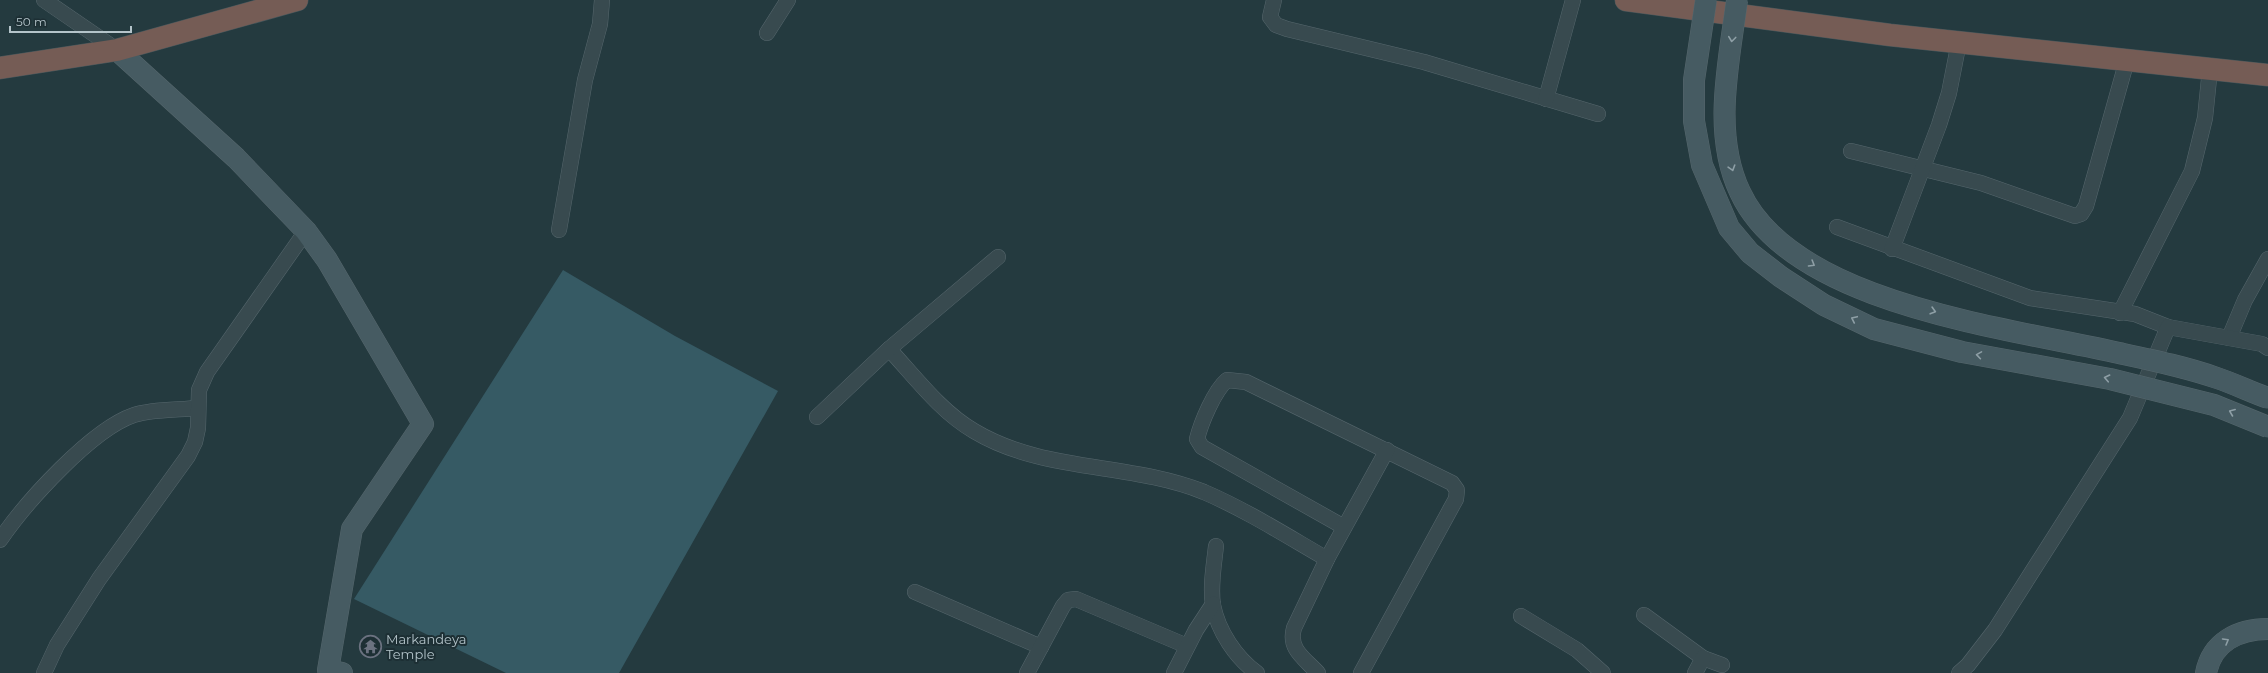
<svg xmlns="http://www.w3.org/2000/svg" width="2268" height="673" viewBox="0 0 2268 673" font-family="Montserrat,sans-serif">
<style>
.water{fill:#365a64}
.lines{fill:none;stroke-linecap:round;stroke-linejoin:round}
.street-casing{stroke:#56676d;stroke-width:16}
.secondary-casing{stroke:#56676d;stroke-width:22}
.highway-casing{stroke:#46575c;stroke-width:23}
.street{stroke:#384a4f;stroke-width:15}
.secondary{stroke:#465b62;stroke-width:21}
.highway{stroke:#755c55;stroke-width:22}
.secondary-bridge-casing{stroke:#56676d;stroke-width:22;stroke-linecap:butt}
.secondary-bridge{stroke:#465b62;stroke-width:21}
.oneway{stroke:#8e9fa6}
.labels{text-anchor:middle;stroke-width:4;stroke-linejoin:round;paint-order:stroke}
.poi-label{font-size:13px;fill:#b4c4ca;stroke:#1d2f34;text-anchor:start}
</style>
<rect width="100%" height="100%" fill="#243a3f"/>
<path class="water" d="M 563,270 L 675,336 L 778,391 L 619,673 L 506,673 L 354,599 Z"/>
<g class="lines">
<defs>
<g id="street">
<path d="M 44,0 L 117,50"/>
<path d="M 1274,0 L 1270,17 L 1276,25 L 1287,29 L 1424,62 L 1598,114"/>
<path d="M 767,33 L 788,0"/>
<path d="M 1546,99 L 1573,0"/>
<path d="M 1851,151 L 1981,183 L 2075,216 L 2081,214 L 2086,206 L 2127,60"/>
<path d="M 1837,227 L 2030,298 L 2135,314 L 2168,327"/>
<path d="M 559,230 L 585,80 L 600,24 L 602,0"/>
<path d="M 1892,249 L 1939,125 L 1949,93 L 1959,42"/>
<path d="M 2120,313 L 2192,171 L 2205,118 L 2210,69"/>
<path d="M 2229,338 L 2245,300 L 2268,259"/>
<path d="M 889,349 C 915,377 941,412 974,431 C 1044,473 1129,462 1204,492 C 1246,510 1287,536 1327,559"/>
<path d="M 817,417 L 889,349 L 998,257"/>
<path d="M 1344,527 L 1202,447 L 1197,439 C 1201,423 1214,391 1227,380 L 1246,382 L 1452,483 L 1457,490 L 1456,499 L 1451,508 L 1361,673"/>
<path d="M 0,540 C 26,502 92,429 134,415 C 153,409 178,410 198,408"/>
<path d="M 1216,546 C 1214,565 1210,586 1213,605 C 1218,631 1236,658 1257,673"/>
<path d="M 915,592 L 1041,647"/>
<path d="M 1644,615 L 1703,658 L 1722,665"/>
<path d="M 1521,616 L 1577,650 L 1603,673"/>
<path d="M 44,673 L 57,645 L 99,579 L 188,456 L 195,442 L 198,428 L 199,390 L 207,372 L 306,231"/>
<path d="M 1027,673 L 1063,606 L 1068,600 L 1076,599 L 1187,646"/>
<path d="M 1174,673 L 1196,630 L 1213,604"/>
<path d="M 1318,673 C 1304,658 1288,649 1294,628 L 1327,559 L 1387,450"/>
<path d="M 1695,673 L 1703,658"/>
<path d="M 1959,673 L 1968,665 L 1995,630 L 2130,418 L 2168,327 L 2262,344 L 2268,348"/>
</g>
<g id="secondary">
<path d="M 117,50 L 236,158 L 306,231 L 327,260 L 423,424 L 352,529 L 328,670 L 342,673"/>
<path d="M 2206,673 C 2212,642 2238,629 2268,629"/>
</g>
<g id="highway">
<path d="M 1626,0 L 1890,35 L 2268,75"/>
<path d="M 0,68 L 117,50 L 297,0"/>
</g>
</defs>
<use href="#street" class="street-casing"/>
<use href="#secondary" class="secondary-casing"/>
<use href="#highway" class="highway-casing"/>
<use href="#street" class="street"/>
<use href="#secondary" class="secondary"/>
<use href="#highway" class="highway"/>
<defs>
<g id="secondary-bridge">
<path d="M 1706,0 L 1694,80 L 1694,121 L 1702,165 L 1729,228 L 1750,253 L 1781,277 L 1824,305 L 1874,329 L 1962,352 L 2110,379 L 2214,405 L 2268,427"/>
<path d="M 1737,0 C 1729,62 1712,133 1740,192 C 1792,305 2011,328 2119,353 C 2152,360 2186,367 2217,378 C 2235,384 2251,392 2268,398"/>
</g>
</defs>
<use href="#secondary-bridge" class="secondary-bridge-casing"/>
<use href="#secondary-bridge" class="secondary-bridge"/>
</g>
<defs><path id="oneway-chevron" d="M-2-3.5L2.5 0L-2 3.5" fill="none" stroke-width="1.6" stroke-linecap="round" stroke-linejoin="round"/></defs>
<g class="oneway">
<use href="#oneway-chevron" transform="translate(1732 39) rotate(97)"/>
<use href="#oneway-chevron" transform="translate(1732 168) rotate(73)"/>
<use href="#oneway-chevron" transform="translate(1812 264) rotate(31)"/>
<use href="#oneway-chevron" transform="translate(1933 311) rotate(16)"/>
<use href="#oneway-chevron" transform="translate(1854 319) rotate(-155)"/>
<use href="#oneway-chevron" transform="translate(1979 355) rotate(-171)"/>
<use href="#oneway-chevron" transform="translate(2107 378) rotate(-168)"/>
<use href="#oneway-chevron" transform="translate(2232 412) rotate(-158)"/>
<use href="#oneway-chevron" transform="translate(2226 641) rotate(-30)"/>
</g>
<defs>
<symbol id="temple-ring" viewBox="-11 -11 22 22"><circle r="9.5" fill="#1d2f34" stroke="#6b7280" stroke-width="1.5"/><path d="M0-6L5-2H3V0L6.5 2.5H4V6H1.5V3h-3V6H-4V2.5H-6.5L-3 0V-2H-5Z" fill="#6b7280"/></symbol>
</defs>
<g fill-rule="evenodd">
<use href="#temple-ring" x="358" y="634" width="25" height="25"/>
</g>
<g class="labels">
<g class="poi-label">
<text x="386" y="644">Markandeya<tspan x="386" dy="15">Temple</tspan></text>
</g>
</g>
<path d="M10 26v6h121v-6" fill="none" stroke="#b4c4ca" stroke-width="2"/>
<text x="16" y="26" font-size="12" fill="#b4c4ca" stroke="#1d2f34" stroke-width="3" paint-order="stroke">50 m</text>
</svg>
